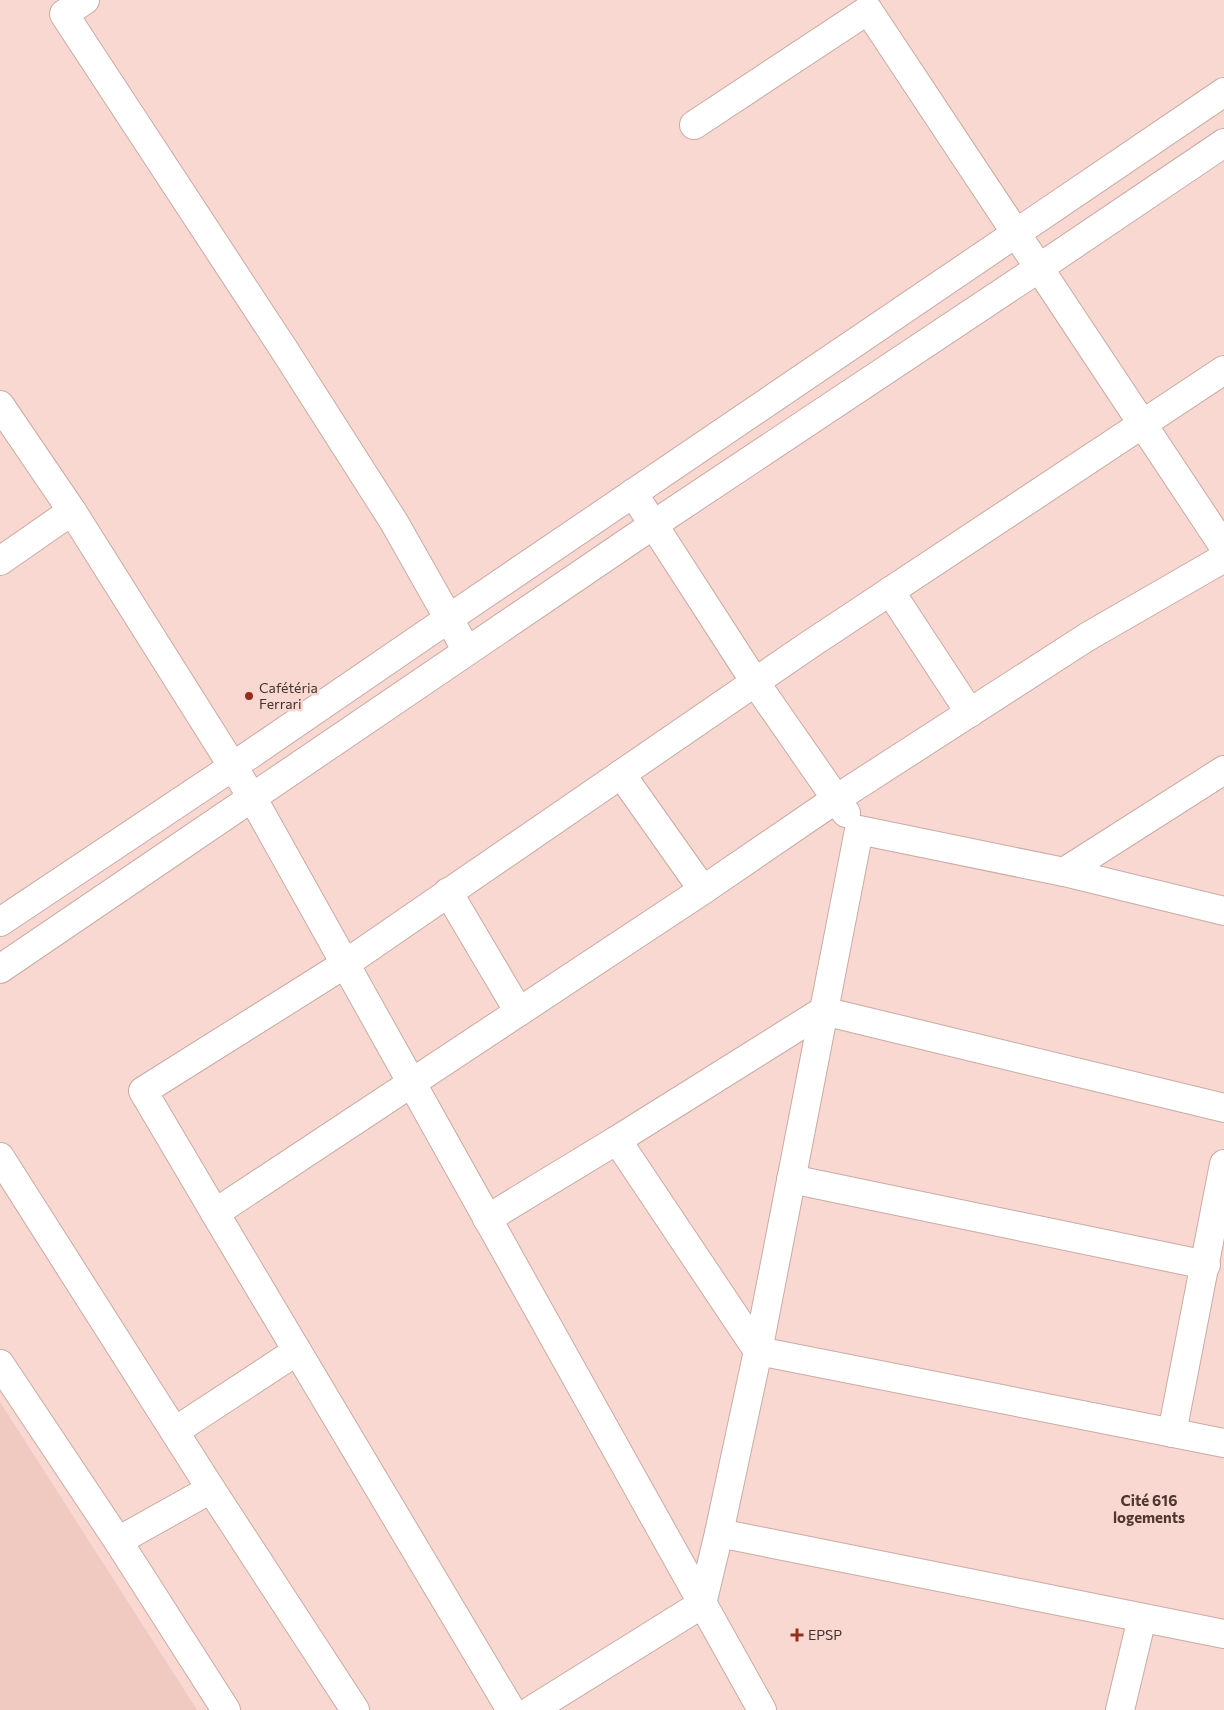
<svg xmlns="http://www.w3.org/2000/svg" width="1224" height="1710" viewBox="0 0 1224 1710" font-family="Commissioner,sans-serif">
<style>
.built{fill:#f0c9c0}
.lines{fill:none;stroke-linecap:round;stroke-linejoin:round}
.minor-casing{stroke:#c9aba4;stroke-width:30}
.primary-casing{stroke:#c9aba4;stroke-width:30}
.minor{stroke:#fff;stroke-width:28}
.primary{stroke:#fff;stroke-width:28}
.poi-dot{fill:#972e1b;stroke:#f8d8d1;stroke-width:2}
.labels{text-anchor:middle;stroke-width:5;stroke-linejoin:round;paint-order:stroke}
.poi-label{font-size:14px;fill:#413532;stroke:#f8d8d1;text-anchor:start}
.neighbourhood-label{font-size:15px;font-weight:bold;fill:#503732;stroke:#f8d8d1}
</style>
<rect width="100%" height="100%" fill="#f8d8d1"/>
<path class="built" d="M 0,1402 L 197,1710 L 0,1710 Z"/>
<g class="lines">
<defs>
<g id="minor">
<path d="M 85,0 L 64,14 L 285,351 L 394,522 L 467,651"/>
<path d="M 694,125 L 868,10 L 1224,547"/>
<path d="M 0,405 L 72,511 L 252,797 L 762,1710"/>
<path d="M 633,493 L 755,682 L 846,813"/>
<path d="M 0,561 L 72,511"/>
<path d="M 890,591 L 970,713"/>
<path d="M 621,774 L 703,890"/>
<path d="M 1064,872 L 1224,770"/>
<path d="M 448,892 L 519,1012"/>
<path d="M 1224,911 L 1064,872 L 859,830 L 758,1351 L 719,1533 L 1224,1634"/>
<path d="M 1224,1108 L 823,1011 L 617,1140 L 758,1351 L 1224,1443"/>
<path d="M 0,1157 L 211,1489 L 355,1710"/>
<path d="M 791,1179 L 1206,1265"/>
<path d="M 215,1213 L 143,1091 L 345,964 L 809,645 L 1224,370"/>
<path d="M 487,1219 L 617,1140"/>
<path d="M 0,1364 L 118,1541 L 226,1710"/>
<path d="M 175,1431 L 297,1351"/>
<path d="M 1172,1433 L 1224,1164"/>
<path d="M 118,1541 L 211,1489"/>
<path d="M 511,1710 L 215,1213 L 703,890 L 836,799 L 1087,637 L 1224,558"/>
<path d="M 532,1710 L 702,1604 L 719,1533"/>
<path d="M 1120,1710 L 1142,1618"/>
</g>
<g id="primary">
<path d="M 0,922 L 232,767 L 448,619 L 1224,92"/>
<path d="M 0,969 L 653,525 L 1039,268 L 1224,143"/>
</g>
</defs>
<use href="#minor" class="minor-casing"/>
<use href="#primary" class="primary-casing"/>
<use href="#minor" class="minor"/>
<use href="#primary" class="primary"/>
</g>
<g class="poi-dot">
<circle cx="249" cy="696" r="5"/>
<path d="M794.5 1627.5h5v5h5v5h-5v5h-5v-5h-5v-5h5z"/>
</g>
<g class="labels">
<g class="poi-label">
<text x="259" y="693">Cafétéria<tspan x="259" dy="16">Ferrari</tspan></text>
<text x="808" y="1640">EPSP</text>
</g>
<g class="neighbourhood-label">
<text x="1149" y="1506">Cité 616<tspan x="1149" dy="17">logements</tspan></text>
</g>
</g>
</svg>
